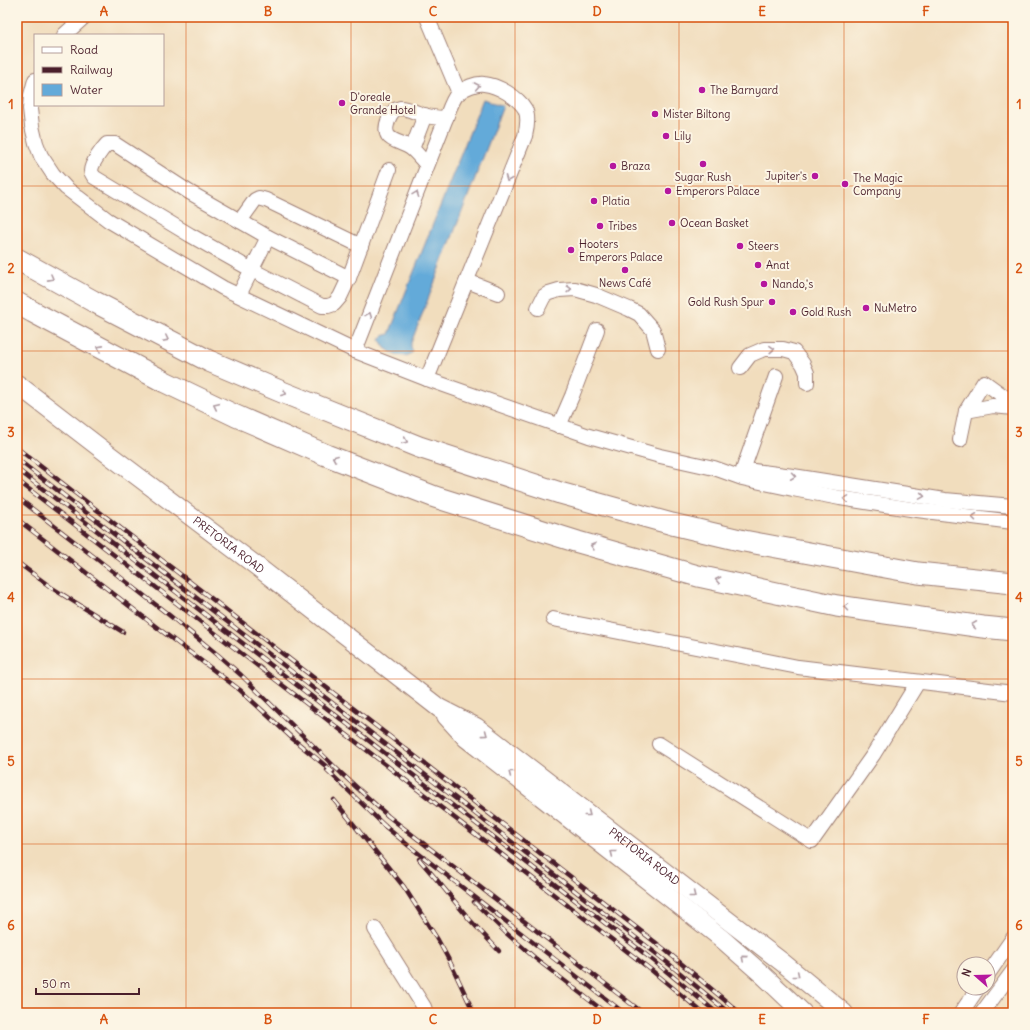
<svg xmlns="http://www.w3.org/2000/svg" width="1030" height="1030" viewBox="0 0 1030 1030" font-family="Delius,sans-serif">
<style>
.water{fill:#63aad9;stroke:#566482}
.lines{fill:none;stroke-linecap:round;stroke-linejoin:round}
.minor-casing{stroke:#9e7e74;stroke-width:16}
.major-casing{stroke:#9e7e74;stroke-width:20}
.highway-casing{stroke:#9e7e74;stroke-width:23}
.minor{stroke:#fff;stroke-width:14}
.major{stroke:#fff;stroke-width:18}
.highway{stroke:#fff;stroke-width:21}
.rail-casing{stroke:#4a1f2b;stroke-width:4.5}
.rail{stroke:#fcf5e5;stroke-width:3;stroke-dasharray:9;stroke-linecap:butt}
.oneway{stroke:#ae9aa0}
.grid{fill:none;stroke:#d8530f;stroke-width:1;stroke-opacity:0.55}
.poi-dot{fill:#b5179e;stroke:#fcf5e5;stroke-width:1.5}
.labels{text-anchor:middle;stroke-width:4;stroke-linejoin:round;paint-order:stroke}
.poi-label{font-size:11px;fill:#4a1f2b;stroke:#fcf5e5;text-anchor:start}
.street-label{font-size:11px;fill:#4a1f2b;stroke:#fcf5e5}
.neatline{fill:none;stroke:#d8530f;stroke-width:1.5}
.grid-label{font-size:13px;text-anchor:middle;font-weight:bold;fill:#d8530f}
</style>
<rect width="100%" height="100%" fill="#fcf5e5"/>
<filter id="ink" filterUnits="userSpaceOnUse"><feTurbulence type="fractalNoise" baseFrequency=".025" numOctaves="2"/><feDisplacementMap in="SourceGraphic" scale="8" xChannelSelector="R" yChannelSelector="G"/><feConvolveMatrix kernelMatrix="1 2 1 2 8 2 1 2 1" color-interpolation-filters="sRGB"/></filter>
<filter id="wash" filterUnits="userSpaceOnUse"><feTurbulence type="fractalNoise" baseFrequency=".012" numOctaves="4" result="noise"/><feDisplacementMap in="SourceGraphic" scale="16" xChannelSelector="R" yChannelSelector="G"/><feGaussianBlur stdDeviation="0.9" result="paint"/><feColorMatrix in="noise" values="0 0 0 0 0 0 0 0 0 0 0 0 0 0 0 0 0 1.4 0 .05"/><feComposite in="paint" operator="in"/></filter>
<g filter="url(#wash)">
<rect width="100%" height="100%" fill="#f1ddbd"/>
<path class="water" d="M 483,99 L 503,106 L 411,343 L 411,347 L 413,352 L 407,356 L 395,355 L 385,348 L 380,340 L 383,336 L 389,334 Z"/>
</g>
<g filter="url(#ink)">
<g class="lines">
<defs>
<g id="minor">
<path d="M 427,17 L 459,93"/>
<path d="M 64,35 L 84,17"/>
<path d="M 35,80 L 31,95 L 30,109 L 32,126 L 36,143 L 41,156 L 53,174 L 66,188 L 108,220 L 223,288 L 355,351 L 427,379 L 589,436 L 660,456 L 714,468 L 742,478 L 793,489 L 840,498 L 917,510 L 1013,522"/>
<path d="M 412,149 L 425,115"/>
<path d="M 427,165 C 422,160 418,154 412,149 C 399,139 379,143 389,118 C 391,113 395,109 400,108 C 407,108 412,111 418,113 C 427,117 436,118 446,118"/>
<path d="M 240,221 L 255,200 L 259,198 L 266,200 L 361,246"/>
<path d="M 268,237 L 349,278"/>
<path d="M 467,281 L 498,293"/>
<path d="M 239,295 L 268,237 L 189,192 L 115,144 L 107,144 C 102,149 91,164 91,171 C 91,173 93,175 94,177 L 190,235 L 252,270 L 322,306 L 328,306 L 334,304 L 340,297 L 349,278 L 389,170"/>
<path d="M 538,308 L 544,296 L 549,293 L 559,290 L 575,289 L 596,295 L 629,309 L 639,314 L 653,330 L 658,349"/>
<path d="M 355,351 L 446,118 C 449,110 452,100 458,93 C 464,88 476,83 484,84 C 497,85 518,97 525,109 C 529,117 527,128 525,136 L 427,379"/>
<path d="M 740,368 L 750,355 L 764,349 L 783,349 L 794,352 L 803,364 L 807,373 L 807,383"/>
<path d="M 966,411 L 993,406 L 1013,408"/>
<path d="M 559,426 L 572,396 L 597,330"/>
<path d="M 960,440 L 966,411 L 984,382 L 1013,403"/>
<path d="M 746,470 L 793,476 L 945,500 L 1013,506"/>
<path d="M 742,477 L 743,470 L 776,376"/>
<path d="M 553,619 L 798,667 L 1013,693"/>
<path d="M 659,744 L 812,841 L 873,755 L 918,682"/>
<path d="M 375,929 L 424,1007 L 426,1013"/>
<path d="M 988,974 L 1013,938"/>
<path d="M 961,1013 L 978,988"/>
<path d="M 982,1013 L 1013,971"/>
</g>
<g id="major">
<path id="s1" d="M 17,384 L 108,454 L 254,564 L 439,708 L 476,727 L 782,962 L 844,1013"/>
<path d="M 446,716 L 466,738 L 548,802 L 721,938 L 763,975 L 803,1013"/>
</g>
<g id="highway">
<path d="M 17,259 L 93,301 L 209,361 L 282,392 L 419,447 L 560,493 L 672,524 L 744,541 L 918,573 L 1013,583"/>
<path d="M 17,303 L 33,312 L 165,382 L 236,416 L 326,455 L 435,497 L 578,542 L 698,576 L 837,606 L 983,627 L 1013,630"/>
</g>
</defs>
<use href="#minor" class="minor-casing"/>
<use href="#major" class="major-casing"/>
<use href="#highway" class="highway-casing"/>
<use href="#minor" class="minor"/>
<use href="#major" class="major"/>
<use href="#highway" class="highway"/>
<defs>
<g id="rail">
<path d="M 17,448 L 664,949 L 740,1013"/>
<path d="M 17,459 L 658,955 L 729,1013"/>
<path d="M 17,469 L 654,961 L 717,1013"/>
<path d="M 17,480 L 650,969 L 703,1013"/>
<path d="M 17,497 L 169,615 L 218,655 L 241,675 L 342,774 L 388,816 L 643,1013"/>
<path d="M 17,519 L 159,629 L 240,690 L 264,712 L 293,739 L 333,772"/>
<path d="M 17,562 L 52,588 L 123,632"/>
<path d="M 327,770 L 386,827"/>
<path d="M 334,800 L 404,887 L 438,940 L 450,962 L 474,1013"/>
<path d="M 381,823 L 409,846 L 624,1013"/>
<path d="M 419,859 L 437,880 L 470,920 L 499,951"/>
<path d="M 474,902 L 505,932 L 535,958 L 606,1013"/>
</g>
</defs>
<use href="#rail" class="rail-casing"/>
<use href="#rail" class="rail"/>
</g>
<defs><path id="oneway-chevron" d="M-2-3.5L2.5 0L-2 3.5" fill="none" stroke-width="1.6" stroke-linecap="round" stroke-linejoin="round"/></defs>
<g class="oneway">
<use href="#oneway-chevron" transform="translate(477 86) rotate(-11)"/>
<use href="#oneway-chevron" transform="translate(508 179) rotate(112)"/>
<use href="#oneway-chevron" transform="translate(416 194) rotate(-69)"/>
<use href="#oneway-chevron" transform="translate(51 278) rotate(29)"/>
<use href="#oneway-chevron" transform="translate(569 289) rotate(-2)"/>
<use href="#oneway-chevron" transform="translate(369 315) rotate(-69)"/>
<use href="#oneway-chevron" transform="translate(166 339) rotate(27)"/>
<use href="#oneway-chevron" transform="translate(100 348) rotate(-152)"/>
<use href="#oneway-chevron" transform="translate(772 349) rotate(-2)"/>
<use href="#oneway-chevron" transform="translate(284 393) rotate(22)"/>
<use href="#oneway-chevron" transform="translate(216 406) rotate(-155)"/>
<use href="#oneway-chevron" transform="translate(405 441) rotate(22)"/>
<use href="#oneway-chevron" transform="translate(335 458) rotate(-158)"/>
<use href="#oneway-chevron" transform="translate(793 476) rotate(8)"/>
<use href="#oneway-chevron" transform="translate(922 496) rotate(9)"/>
<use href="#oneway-chevron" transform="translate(846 499) rotate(-171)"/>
<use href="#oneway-chevron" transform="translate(974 517) rotate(-172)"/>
<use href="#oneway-chevron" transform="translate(593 546) rotate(-164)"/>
<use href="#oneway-chevron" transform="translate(718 580) rotate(-168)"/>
<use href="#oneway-chevron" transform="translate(846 607) rotate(-172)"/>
<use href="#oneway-chevron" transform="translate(974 625) rotate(-172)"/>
<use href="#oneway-chevron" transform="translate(485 734) rotate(37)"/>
<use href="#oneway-chevron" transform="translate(511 773) rotate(-142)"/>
<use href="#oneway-chevron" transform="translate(588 814) rotate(38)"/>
<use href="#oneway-chevron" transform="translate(613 853) rotate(-142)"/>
<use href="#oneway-chevron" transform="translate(693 895) rotate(38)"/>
<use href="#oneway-chevron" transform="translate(744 958) rotate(-139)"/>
<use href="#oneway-chevron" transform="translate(797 975) rotate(39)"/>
</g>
</g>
<path class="grid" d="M 186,17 L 186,1013M 351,17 L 351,1013M 515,17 L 515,1013M 679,17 L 679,1013M 844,17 L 844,1013M 17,186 L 1013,186M 17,351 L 1013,351M 17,515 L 1013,515M 17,679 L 1013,679M 17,844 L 1013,844"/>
<g class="poi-dot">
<circle cx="702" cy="90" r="4"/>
<circle cx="342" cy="103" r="4"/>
<circle cx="655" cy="114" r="4"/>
<circle cx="666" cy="136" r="4"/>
<circle cx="703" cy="164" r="4"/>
<circle cx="613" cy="166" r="4"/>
<circle cx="815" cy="176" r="4"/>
<circle cx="845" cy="184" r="4"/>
<circle cx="668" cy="191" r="4"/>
<circle cx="594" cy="201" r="4"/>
<circle cx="672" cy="223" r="4"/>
<circle cx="600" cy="226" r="4"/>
<circle cx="740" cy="246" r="4"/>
<circle cx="571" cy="250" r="4"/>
<circle cx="758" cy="265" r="4"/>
<circle cx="625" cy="270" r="4"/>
<circle cx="764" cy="284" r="4"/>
<circle cx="772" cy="302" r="4"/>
<circle cx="866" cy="308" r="4"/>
<circle cx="793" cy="312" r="4"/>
</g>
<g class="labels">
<g class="poi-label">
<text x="710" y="94">The Barnyard</text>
<text x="350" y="101">D'oreale<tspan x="350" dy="13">Grande Hotel</tspan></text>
<text x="663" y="118">Mister Biltong</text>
<text x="674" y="140">Lily</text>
<text x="621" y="170">Braza</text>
<text x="807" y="180" text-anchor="end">Jupiter's</text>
<text x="703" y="181" text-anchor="middle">Sugar Rush</text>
<text x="853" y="182">The Magic<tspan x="853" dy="13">Company</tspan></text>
<text x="676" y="195">Emperors Palace</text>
<text x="602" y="205">Platia</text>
<text x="680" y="227">Ocean Basket</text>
<text x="608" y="230">Tribes</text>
<text x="579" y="248">Hooters<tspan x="579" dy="13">Emperors Palace</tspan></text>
<text x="748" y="250">Steers</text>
<text x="766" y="269">Anat</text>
<text x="625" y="287" text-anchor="middle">News Café</text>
<text x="772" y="288">Nando,'s</text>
<text x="764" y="306" text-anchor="end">Gold Rush Spur</text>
<text x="874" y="312">NuMetro</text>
<text x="801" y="316">Gold Rush</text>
</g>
<g class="street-label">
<text dy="4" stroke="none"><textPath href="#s1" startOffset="266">PRETORIA ROAD</textPath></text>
<text dy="4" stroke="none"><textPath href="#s1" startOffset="786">PRETORIA ROAD</textPath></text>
</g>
</g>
<rect width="1030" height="1030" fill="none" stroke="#fcf5e5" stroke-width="44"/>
<rect x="34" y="34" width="130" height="72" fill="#fcf5e5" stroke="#b59f9b"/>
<rect x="42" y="47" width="20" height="6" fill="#ffffff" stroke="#b59f9b"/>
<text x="70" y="54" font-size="12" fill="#4a1f2b">Road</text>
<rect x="42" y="67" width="20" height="6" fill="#4a1f2b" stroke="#b59f9b"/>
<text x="70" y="74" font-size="12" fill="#4a1f2b">Railway</text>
<rect x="42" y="84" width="20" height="12" fill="#63aad9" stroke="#b59f9b"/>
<text x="70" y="94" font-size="12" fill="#4a1f2b">Water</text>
<g transform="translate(976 976) rotate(290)"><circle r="19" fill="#fcf5e5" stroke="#b59f9b"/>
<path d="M0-3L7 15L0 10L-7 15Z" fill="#b5179e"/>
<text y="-6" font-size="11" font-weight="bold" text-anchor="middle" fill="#4a1f2b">N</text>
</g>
<path d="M36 988v6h103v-6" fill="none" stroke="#4a1f2b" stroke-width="2"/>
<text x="42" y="988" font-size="12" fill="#4a1f2b" stroke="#fcf5e5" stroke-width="3" paint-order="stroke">50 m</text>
<rect x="22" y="22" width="986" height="986" class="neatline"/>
<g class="grid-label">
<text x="104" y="16">A</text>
<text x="268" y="16">B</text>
<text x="433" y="16">C</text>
<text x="597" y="16">D</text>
<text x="762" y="16">E</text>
<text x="926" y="16">F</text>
<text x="11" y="109">1</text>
<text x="1019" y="109">1</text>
<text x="11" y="273">2</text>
<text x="1019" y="273">2</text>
<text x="11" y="437">3</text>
<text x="1019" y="437">3</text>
<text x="11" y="602">4</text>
<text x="1019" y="602">4</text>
<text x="11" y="766">5</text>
<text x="1019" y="766">5</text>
<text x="11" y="930">6</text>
<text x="1019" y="930">6</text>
<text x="104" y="1024">A</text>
<text x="268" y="1024">B</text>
<text x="433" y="1024">C</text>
<text x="597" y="1024">D</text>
<text x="762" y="1024">E</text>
<text x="926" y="1024">F</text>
</g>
</svg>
